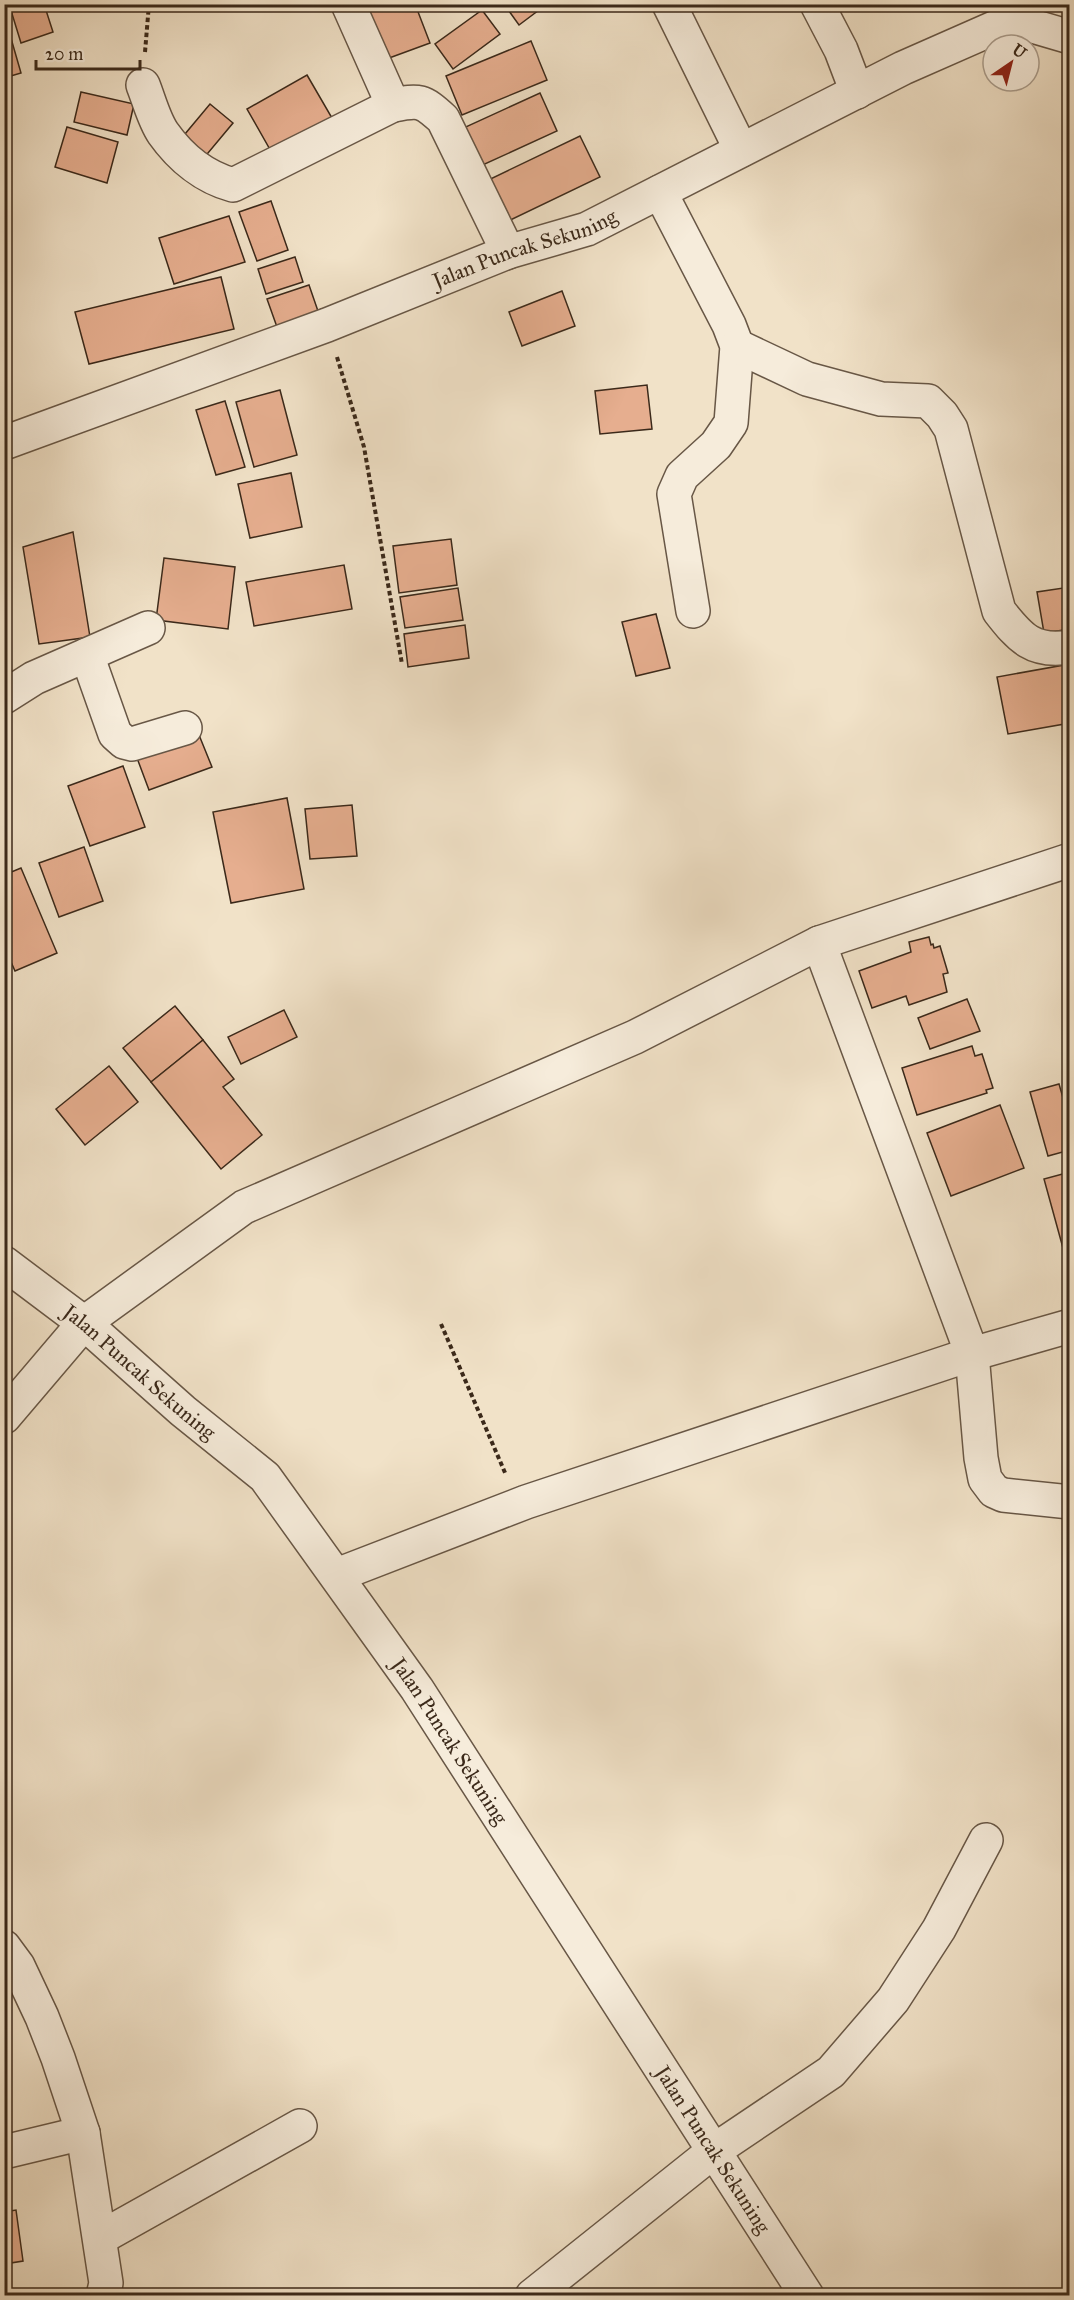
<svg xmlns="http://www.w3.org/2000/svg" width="1074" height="2300" viewBox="0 0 1074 2300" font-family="'IM FELL Great Primer',serif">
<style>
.building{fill:#e6ae8f;stroke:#3b291a;stroke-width:1.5}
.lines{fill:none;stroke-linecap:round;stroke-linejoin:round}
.minor-casing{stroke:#685746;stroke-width:36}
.path{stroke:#3b291a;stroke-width:4;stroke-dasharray:4.5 3;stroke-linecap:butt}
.minor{stroke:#f6ecdb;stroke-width:33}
.labels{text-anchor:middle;stroke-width:6;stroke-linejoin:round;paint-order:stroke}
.street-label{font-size:21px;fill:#3b291a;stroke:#f6ecdb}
</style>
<rect width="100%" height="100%" fill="#f1e2c8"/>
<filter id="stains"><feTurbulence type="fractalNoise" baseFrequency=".00333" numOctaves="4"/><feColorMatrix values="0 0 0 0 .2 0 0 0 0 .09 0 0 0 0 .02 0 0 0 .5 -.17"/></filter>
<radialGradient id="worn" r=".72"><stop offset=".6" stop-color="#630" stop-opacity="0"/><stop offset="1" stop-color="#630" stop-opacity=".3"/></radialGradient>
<g class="building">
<path d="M 9,4 L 44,4 L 53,32 L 21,43 Z"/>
<path d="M 360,4 L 415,4 L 430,43 L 381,61 Z"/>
<path d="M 504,4 L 547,4 L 519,25 Z"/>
<path d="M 482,10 L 500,34 L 453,69 L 435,44 Z"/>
<path d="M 4,14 L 21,73 L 4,78 Z"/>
<path d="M 531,41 L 547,80 L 462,115 L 446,76 Z"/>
<path d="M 307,75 L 332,118 L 272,153 L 247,109 Z"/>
<path d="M 81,92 L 134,104 L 127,135 L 74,122 Z"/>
<path d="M 540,93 L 557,131 L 476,168 L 459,130 Z"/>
<path d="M 210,104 L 233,123 L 203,159 L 180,140 Z"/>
<path d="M 67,127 L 118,142 L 107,183 L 55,167 Z"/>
<path d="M 580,136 L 600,177 L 502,224 L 482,183 Z"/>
<path d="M 271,201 L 288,250 L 257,261 L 239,212 Z"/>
<path d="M 229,216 L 245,262 L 174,284 L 159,238 Z"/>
<path d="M 295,257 L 303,282 L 266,294 L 258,269 Z"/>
<path d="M 221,277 L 234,329 L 89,364 L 75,312 Z"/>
<path d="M 309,285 L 319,314 L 277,327 L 267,299 Z"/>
<path d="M 562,291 L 575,326 L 522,346 L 509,312 Z"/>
<path d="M 647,385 L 652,429 L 600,434 L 595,391 Z"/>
<path d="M 280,390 L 297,455 L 254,467 L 236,402 Z"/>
<path d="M 225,401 L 245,467 L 216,475 L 196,410 Z"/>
<path d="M 291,473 L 302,527 L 250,538 L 238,484 Z"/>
<path d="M 73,532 L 90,637 L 39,644 L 23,547 Z"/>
<path d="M 451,539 L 457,585 L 399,593 L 393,546 Z"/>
<path d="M 164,558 L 235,567 L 228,629 L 156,620 Z"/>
<path d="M 344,565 L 352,609 L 254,626 L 246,582 Z"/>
<path d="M 1070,587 L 1070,629 L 1044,633 L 1037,592 Z"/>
<path d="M 458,588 L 463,620 L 405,628 L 400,597 Z"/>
<path d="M 656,614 L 670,668 L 636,676 L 622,622 Z"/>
<path d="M 465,625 L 469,658 L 408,667 L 404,634 Z"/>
<path d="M 1070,664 L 1070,723 L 1008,734 L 997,677 Z"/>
<path d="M 199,735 L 212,767 L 149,790 L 137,758 Z"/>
<path d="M 123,766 L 145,827 L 90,846 L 68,786 Z"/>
<path d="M 287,798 L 304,889 L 231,903 L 213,812 Z"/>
<path d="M 352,805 L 357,856 L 310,859 L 305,809 Z"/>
<path d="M 84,847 L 103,901 L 59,917 L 39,863 Z"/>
<path d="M 21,868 L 57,953 L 15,971 L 4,946 L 4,875 Z"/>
<path d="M 929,937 L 931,945 L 933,944 L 934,948 L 940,946 L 948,973 L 943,974 L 947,992 L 909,1005 L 906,996 L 872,1008 L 859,971 L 911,952 L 909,942 Z"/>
<path d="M 967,999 L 980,1031 L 930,1049 L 918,1018 Z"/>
<path d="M 175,1006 L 203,1040 L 151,1082 L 123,1048 Z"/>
<path d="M 284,1010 L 297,1037 L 241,1064 L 228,1037 Z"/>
<path d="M 203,1040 L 234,1079 L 223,1087 L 262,1135 L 221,1169 L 151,1082 Z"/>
<path d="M 972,1046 L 975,1056 L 982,1054 L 993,1088 L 986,1090 L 987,1093 L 917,1115 L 902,1068 Z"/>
<path d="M 109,1066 L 138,1102 L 85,1145 L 56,1109 Z"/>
<path d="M 1059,1084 L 1070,1122 L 1070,1150 L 1048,1156 L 1030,1092 Z"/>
<path d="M 1000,1105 L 1024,1168 L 951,1196 L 927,1133 Z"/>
<path d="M 1070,1172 L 1070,1258 L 1066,1259 L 1044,1179 Z"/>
<path d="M 16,2210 L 23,2261 L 4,2264 L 4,2212 Z"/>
</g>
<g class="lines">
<defs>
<g id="minor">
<path d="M 348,4 L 393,105 C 420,100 422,100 443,119 L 508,252"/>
<path d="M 669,4 L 741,150"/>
<path d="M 817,4 L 841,50 L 857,92"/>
<path d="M 1012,20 L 1070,37"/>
<path d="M 143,85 C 149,100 154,120 163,133 C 180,157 204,177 233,185 L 393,105"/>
<path d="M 660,192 L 729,325 L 737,346 L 731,423 L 716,445 L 682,476 L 674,494 L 693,611"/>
<path d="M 737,346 L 807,379 L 881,399 L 928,401 L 942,415 L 951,429 L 999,611 C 1020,638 1033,653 1070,647"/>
<path id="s1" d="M 4,443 L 327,325 L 508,252 L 587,229 L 903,68 L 1012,20 L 1018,4"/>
<path d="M 87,655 L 115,734 L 124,742 L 132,744 L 185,728"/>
<path d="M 4,697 L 34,678 L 148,628"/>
<path d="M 819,943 L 972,1354 L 981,1458 L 985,1479 L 994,1491 L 1003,1495 L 1070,1502"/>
<path id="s2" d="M 4,1263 L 84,1323 L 183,1411 L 265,1477 L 417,1689 L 807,2296"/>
<path d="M 4,1417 L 84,1323 L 244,1207 L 635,1037 L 819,943 L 1070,860"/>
<path d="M 337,1575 L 526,1502 L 972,1354 L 1070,1326"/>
<path d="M 4,1947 L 18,1966 L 42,2017 L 58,2058 L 83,2133 L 106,2283 L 103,2296"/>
<path d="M 4,2152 L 83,2133"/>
<path d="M 100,2238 L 300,2126"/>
<path d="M 532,2296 L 715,2150 L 831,2072 L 893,2000 L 939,1929 L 986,1840"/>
</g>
</defs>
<use href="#minor" class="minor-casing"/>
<g class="path">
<path d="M 145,52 L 149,4"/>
<path d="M 337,357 L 364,447 L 402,664"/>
<path d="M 441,1324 L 506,1475"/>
</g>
<use href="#minor" class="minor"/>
</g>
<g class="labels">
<g class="street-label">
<text dy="7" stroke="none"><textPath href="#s1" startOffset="556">Jalan Puncak Sekuning</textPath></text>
<text dy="7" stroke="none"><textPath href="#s2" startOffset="174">Jalan Puncak Sekuning</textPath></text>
<text dy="7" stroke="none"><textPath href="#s2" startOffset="660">Jalan Puncak Sekuning</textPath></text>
<text dy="7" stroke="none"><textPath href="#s2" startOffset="1146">Jalan Puncak Sekuning</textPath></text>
</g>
</g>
<rect width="1074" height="2300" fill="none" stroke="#f1e2c8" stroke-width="24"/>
<rect x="6" y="6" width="1062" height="2288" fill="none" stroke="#3b291a" stroke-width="3"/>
<rect x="12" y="12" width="1050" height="2276" fill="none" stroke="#3b291a" stroke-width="1.5"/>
<g transform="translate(1011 63) rotate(35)"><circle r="28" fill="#f6ecdb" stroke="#ab9e8e" stroke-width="1.5"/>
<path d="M0-4.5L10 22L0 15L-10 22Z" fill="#8f2418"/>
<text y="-9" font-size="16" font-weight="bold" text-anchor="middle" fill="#3b291a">U</text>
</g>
<path d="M36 60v9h104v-9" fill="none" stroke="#3b291a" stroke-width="3"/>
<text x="45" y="60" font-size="18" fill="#3b291a" stroke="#f6ecdb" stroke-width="4.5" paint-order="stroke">20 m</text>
<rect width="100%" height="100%" filter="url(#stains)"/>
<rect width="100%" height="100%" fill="url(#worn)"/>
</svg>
